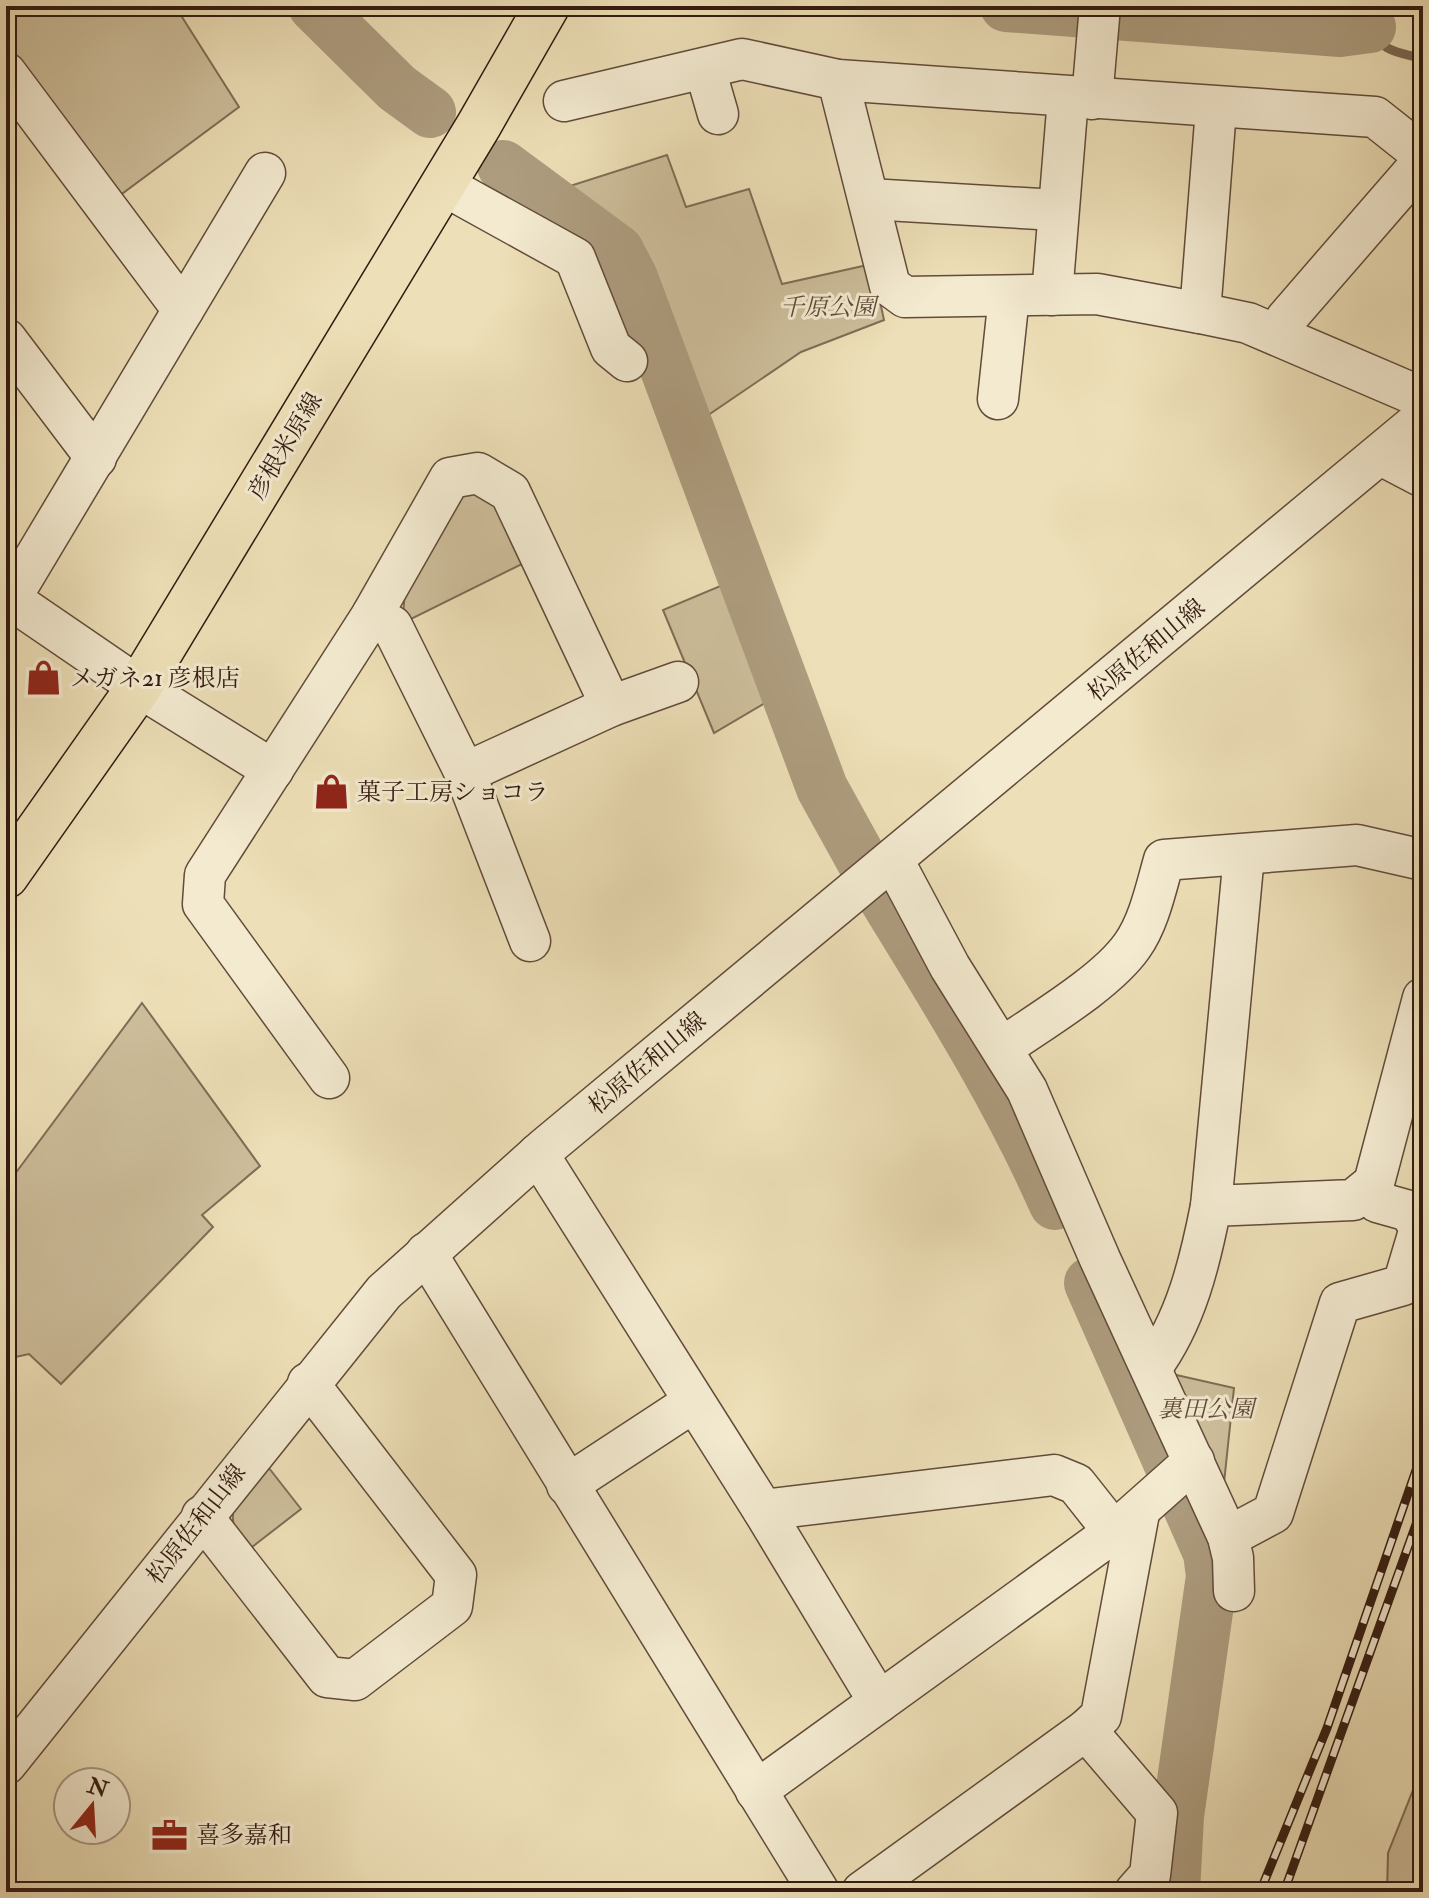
<svg xmlns="http://www.w3.org/2000/svg" width="1429" height="1898" viewBox="0 0 1429 1898" font-family="'IM FELL Double Pica','Noto Serif JP',serif">
<style>
.green{fill:#cdbe9b;stroke:#806c56;stroke-width:2}
.lines{fill:none;stroke-linecap:round;stroke-linejoin:round}
.stream{stroke:#7c6852;stroke-width:9}
.river{stroke:#ad9c7e;stroke-width:52}
.minor-casing{stroke:#614b3a;stroke-width:43}
.major-casing{stroke:#321a10;stroke-width:47}
.minor{stroke:#f3ead0;stroke-width:40}
.major{stroke:#eddfb7;stroke-width:44}
.rail-casing{stroke:#321a10;stroke-width:9}
.rail{stroke:#f3ead0;stroke-width:6;stroke-dasharray:18;stroke-linecap:butt}
.labels{text-anchor:middle;stroke-width:6;stroke-linejoin:round;paint-order:stroke}
.park-label{font-size:24px;font-style:italic;fill:#604b3a;stroke:#f3ead0}
.street-label{font-size:24px;fill:#321a10;stroke:#f3ead0}
.poi-label{font-size:24px;fill:#321a10;stroke:#f3ead0;text-anchor:start}
</style>
<rect width="100%" height="100%" fill="#eddfb7"/>
<filter id="stains"><feTurbulence type="fractalNoise" baseFrequency=".0025" numOctaves="4"/><feColorMatrix values="0 0 0 0 .2 0 0 0 0 .09 0 0 0 0 .02 0 0 0 .5 -.17"/></filter>
<radialGradient id="worn" r=".72"><stop offset=".6" stop-color="#630" stop-opacity="0"/><stop offset="1" stop-color="#630" stop-opacity=".3"/></radialGradient>
<g class="green">
<path d="M 6,6 L 175,6 L 239,107 L 119,196 L 6,43 Z"/>
<path d="M 667,155 L 686,207 L 749,189 L 782,284 L 872,264 L 884,320 L 801,352 L 698,422 L 636,258 L 621,241 L 551,192 Z"/>
<path d="M 481,492 L 501,505 L 526,562 L 407,621 C 390,594 442,523 456,497 Z"/>
<path d="M 725,584 L 770,700 L 714,733 L 663,610 Z"/>
<path d="M 142,1003 L 260,1166 L 202,1215 L 213,1227 L 61,1384 L 29,1354 L 6,1359 L 6,1186 Z"/>
<path d="M 1172,1374 L 1234,1388 L 1222,1502 Z"/>
<path d="M 265,1463 L 301,1509 L 247,1551 C 217,1512 240,1495 265,1463 Z"/>
<path d="M 1423,1765 L 1423,1892 L 1387,1892 L 1388,1853 Z"/>
</g>
<g class="lines">
<path class="stream" d="M 1397,6 L 1370,27 C 1381,53 1399,52 1423,59"/>
<g class="river">
<path d="M 314,6 L 397,88 L 430,112"/>
<path d="M 1006,6 L 1340,31 L 1370,27"/>
<path d="M 503,166 L 618,251 L 632,278 L 822,788 L 864,864"/>
<path d="M 878,888 C 941,991 1006,1093 1055,1204"/>
<path d="M 1090,1283 L 1209,1553 L 1212,1576 L 1178,1816 L 1174,1892"/>
</g>
<defs>
<g id="minor">
<path d="M 705,69 L 718,114"/>
<path d="M 6,73 L 183,310"/>
<path d="M 838,80 L 890,286 L 905,297 L 1097,294 L 1200,313 L 1248,323 L 1423,398"/>
<path d="M 1092,99 L 1100,6"/>
<path d="M 564,101 L 742,59 L 838,80 L 1375,117 L 1423,155"/>
<path d="M 443,185 L 575,258 L 611,348 L 627,361"/>
<path d="M 869,199 L 1057,210"/>
<path d="M 1052,295 L 1068,98"/>
<path d="M 1200,313 L 1216,109"/>
<path d="M 1278,335 L 1286,319 L 1423,161"/>
<path d="M 6,339 L 96,458"/>
<path d="M 998,399 L 1009,296"/>
<path d="M 1381,455 L 1423,477"/>
<path d="M 6,596 L 139,687 L 273,770"/>
<path d="M 6,606 L 265,173"/>
<path d="M 372,615 L 392,626 L 465,773 L 530,941"/>
<path d="M 611,706 L 678,682"/>
<path d="M 893,860 L 950,967 L 1027,1090 L 1100,1259 L 1228,1537 L 1233,1558 L 1234,1591"/>
<path d="M 1002,1048 C 1039,1022 1106,983 1132,946 C 1149,922 1156,888 1164,860 L 1357,845 L 1423,860"/>
<path d="M 329,1078 L 203,904 L 205,875 L 372,615 L 450,478 L 478,473 L 510,492 L 611,706 L 465,773"/>
<path d="M 538,1154 L 763,1510 L 1054,1475 L 1076,1484 L 1114,1532"/>
<path d="M 1211,1206 L 1353,1200 L 1374,1183 L 1423,998"/>
<path d="M 426,1253 L 819,1892"/>
<path d="M 1151,1368 C 1186,1321 1200,1262 1211,1206 L 1244,855"/>
<path d="M 567,1485 L 692,1403"/>
<path d="M 763,1510 L 879,1702"/>
<path d="M 202,1516 L 327,1677 L 355,1680 L 452,1606 L 456,1575 L 308,1383"/>
<path d="M 1228,1537 L 1273,1513 L 1340,1303 L 1403,1285 L 1420,1228 L 1409,1211 L 1377,1202 L 1366,1190"/>
<path d="M 6,1764 L 384,1292 L 545,1148 L 1423,418"/>
<path d="M 756,1791 L 1114,1532 L 1194,1461"/>
<path d="M 862,1892 L 1086,1730"/>
<path d="M 1135,1892 L 1150,1875 L 1157,1813 L 1086,1730 L 1101,1716 L 1139,1513"/>
</g>
<path id="major" d="M 6,876 L 139,687 L 479,125 L 547,6"/>
</defs>
<use href="#minor" class="minor-casing"/>
<use href="#major" class="major-casing"/>
<use href="#minor" class="minor"/>
<use href="#major" class="major"/>
<defs>
<g id="rail">
<path d="M 1260,1892 L 1327,1728 L 1423,1450"/>
<path d="M 1284,1892 L 1423,1505"/>
</g>
</defs>
<use href="#rail" class="rail-casing"/>
<use href="#rail" class="rail"/>
</g>
<defs>
<symbol id="shop-bare" viewBox="-9 -9 18 18"><path d="M-5-2.5h2.3a2.7 3.5 0 0 1 5.4 0H5L5.5 6h-11ZM-1.5-2.5h3a1.5 2.3 0 0 0-3 0Z" fill="#8f2418" stroke="#f3ead0" stroke-width="2.5" paint-order="stroke"/></symbol>
<symbol id="office-bare" viewBox="-9 -9 18 18"><path d="M-6-3h4V-5.5h4V-3h4V5H-6ZM-1-4.5V-3h2v-1.5ZM-6 0V1H6V0Z" fill="#8f2418" stroke="#f3ead0" stroke-width="2.5" paint-order="stroke"/></symbol>
</defs>
<g fill-rule="evenodd">
<use href="#shop-bare" x="18" y="652" width="51" height="51"/>
<use href="#shop-bare" x="306" y="766" width="51" height="51"/>
<use href="#office-bare" x="144" y="1810" width="51" height="51"/>
</g>
<g class="labels">
<g class="park-label">
<text x="828" y="315">千原公園</text>
<text x="1206" y="1417">裏田公園</text>
</g>
<g class="street-label">
<text transform="translate(285 446) rotate(-59)" y="8">彦根米原線</text>
<text transform="translate(1146 650) rotate(-40)" y="8">松原佐和山線</text>
<text transform="translate(647 1063) rotate(-40)" y="8">松原佐和山線</text>
<text transform="translate(196 1524) rotate(-52)" y="8">松原佐和山線</text>
</g>
<g class="poi-label">
<text x="70" y="686">メガネ21 彦根店</text>
<text x="357" y="800">菓子工房ショコラ</text>
<text x="196" y="1843">喜多嘉和</text>
</g>
</g>
<rect width="1429" height="1898" fill="none" stroke="#eddfb7" stroke-width="32"/>
<rect x="8" y="8" width="1413" height="1882" fill="none" stroke="#321a10" stroke-width="4"/>
<rect x="16" y="16" width="1397" height="1866" fill="none" stroke="#321a10" stroke-width="2"/>
<g transform="translate(92 1806) rotate(18)"><circle r="38" fill="#f3ead0" stroke="#a69783" stroke-width="2"/>
<path d="M0-6L14 30L0 20L-14 30Z" fill="#8f2418"/>
<text y="-12" font-size="22" font-weight="bold" text-anchor="middle" fill="#321a10">N</text>
</g>
<rect width="100%" height="100%" filter="url(#stains)"/>
<rect width="100%" height="100%" fill="url(#worn)"/>
</svg>
